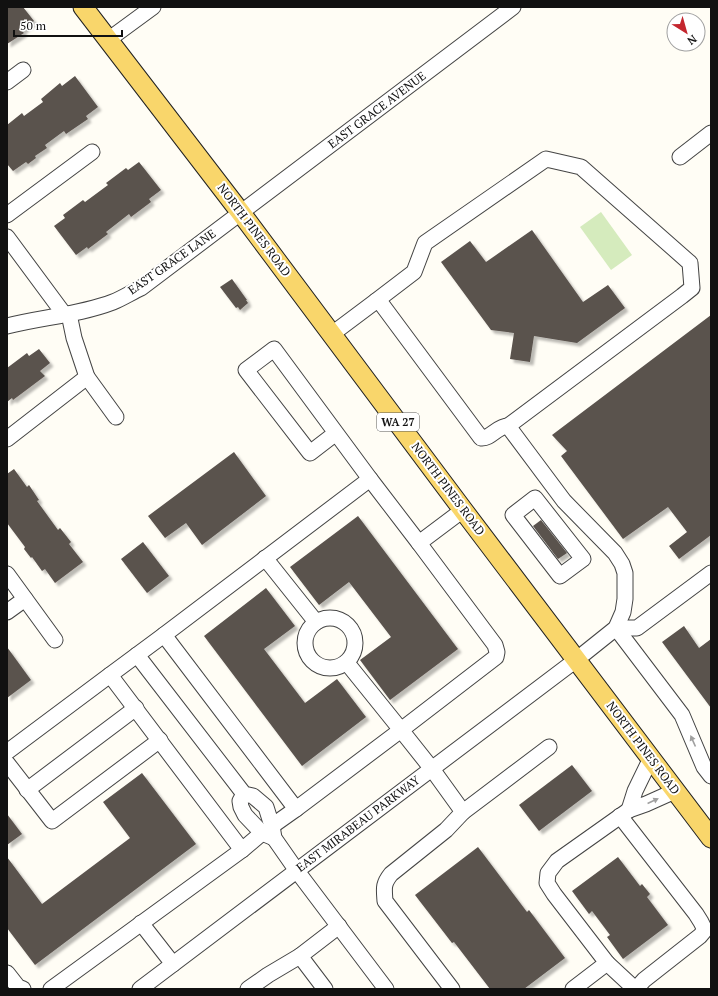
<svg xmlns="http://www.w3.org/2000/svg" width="718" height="996" viewBox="0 0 718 996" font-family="'PT Serif',serif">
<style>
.green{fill:#d5ebbd}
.building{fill:#5a524d;filter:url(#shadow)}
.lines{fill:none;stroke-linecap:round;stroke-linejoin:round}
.minor-casing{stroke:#444;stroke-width:17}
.major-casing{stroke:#222;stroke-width:21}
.minor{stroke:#fff;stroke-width:15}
.major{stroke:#f9d66b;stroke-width:19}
.oneway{fill:#a0a0a0}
.labels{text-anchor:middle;stroke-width:4;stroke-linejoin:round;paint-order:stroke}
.shield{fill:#fff;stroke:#585858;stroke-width:1}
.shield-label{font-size:11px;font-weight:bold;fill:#111}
.street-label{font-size:12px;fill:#111;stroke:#fff}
</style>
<defs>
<filter id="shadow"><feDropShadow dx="3.5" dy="3.5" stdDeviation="1" flood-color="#0004"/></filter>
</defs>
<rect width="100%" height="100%" fill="#fffdf5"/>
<path class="green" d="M 601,212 L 632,255 L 611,270 L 580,227 Z"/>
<g class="building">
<path d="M 7,7 L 23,7 L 34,21 L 22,31 L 24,33 L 7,44 Z"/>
<path d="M 75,76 L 98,107 L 86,116 L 88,119 L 66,134 L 64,131 L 45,145 L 47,148 L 35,156 L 36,158 L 28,164 L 26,162 L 13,171 L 7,164 L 7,125 L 22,113 L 24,116 L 43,102 L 41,99 L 60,83 L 62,86 Z"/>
<path d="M 139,162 L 161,190 L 149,199 L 151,202 L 131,217 L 129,214 L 106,232 L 108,234 L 88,249 L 87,247 L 76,255 L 54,226 L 65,218 L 63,215 L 83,200 L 85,202 L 108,185 L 106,183 L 126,168 L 128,170 Z"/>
<path d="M 532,230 L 583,302 L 608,285 L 625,308 L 577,343 L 534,336 L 530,362 L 510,359 L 514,333 L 491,330 L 441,262 L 470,241 L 486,262 Z"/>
<path d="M 232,279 L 247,300 L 246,300 L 248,303 L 240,310 L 238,307 L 236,308 L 220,287 Z"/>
<path d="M 711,315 L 711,535 L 679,559 L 669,546 L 687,532 L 668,507 L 623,539 L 561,456 L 567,451 L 552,435 Z"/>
<path d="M 39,349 L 50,363 L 40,371 L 45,376 L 13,400 L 12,398 L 7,402 L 7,368 L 27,353 L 29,356 Z"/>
<path d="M 234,452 L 266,496 L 202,545 L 186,523 L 165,538 L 148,516 Z"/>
<path d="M 14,469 L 27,487 L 29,485 L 39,500 L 37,501 L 58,530 L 60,528 L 71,542 L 69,544 L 83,562 L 55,583 L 45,569 L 42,571 L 32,557 L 31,558 L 24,549 L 25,547 L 7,523 L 7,474 Z"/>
<path d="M 358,516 L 458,649 L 390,700 L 360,660 L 391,637 L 349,582 L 319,605 L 290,567 Z"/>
<path d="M 541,520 L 567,553 L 558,559 L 533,526 Z"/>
<path d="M 143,542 L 169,576 L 147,593 L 121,559 Z"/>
<path d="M 266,588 L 295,626 L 264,649 L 305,703 L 337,679 L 366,717 L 302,766 L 204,636 Z"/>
<path d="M 684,626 L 699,648 L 711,639 L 711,708 L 662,642 Z"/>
<path d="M 7,647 L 31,680 L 7,698 Z"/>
<path d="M 572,765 L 592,791 L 539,831 L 519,805 Z"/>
<path d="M 142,773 L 196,844 L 35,965 L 7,928 L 7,857 L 42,904 L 130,838 L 103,802 Z"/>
<path d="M 7,814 L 22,834 L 7,845 Z"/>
<path d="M 478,847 L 527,912 L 529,910 L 565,958 L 524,989 L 490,989 L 454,942 L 452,943 L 415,895 Z"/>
<path d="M 618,857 L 640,886 L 642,884 L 650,894 L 647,897 L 668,925 L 623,959 L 607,937 L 610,935 L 592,911 L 589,914 L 572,891 Z"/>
</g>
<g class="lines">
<defs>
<g id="minor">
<path d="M 108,40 L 153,7"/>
<path d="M 7,82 L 23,70"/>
<path d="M 680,157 L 711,133"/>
<path d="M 7,215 L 92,152"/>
<path d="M 7,237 L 64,314"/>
<path d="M 376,301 L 414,272 L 425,243 L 546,159 L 581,167 L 690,263 L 692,288 L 682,296 L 508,426"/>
<path d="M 69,314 L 74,338 L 87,377 L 116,417"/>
<path d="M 7,326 C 42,317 79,315 113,302 C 123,298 132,292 141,288 L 513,7"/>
<path d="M 336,433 L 310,453 L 246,370 L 274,349 L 370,479"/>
<path d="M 7,439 L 87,377"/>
<path d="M 535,498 L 583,559 L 560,576 L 513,515 Z"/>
<path d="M 265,558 L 316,622"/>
<path d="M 7,574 L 55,640"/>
<path d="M 7,612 L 25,599"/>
<circle cx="330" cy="643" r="25"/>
<path d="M 616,628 L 682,715 L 704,767 L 711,776"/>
<path d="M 616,628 L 637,628 L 711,573"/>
<path d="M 137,655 L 244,794 L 253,796 L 266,807 L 272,826 L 274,838 L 297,871 L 386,989"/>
<path d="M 347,663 L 401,730 L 496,657 L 497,652 L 495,645 L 419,543"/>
<path d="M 110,675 L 164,635"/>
<path d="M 7,752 L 110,675 L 242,850 L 51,989"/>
<path d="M 651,758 L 635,791 L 629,810 L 646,804 L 675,791"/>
<path d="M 7,763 L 52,821 L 160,740"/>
<path d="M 27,790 L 136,708"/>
<path d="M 244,794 L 240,801 L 241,807 L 245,815 L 262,833 L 274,838"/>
<path d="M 463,812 L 549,747"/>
<path d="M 620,816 L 696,914 L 701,922 L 705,930 L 700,936 L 644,980 L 636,989"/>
<path d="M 272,826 L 296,809"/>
<path d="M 242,850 L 262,833"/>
<path d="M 141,923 L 173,964"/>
<path d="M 300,956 L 339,926"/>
<path d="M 607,963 L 635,989"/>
<path d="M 7,973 L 18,987 L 23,989"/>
<path d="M 140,989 L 576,660 L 616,628 L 623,612 L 625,599 L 625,573 L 622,564 L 615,553 L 564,501 L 508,426 C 497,426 491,439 481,438 L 380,302 L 376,301 L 332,334"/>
<path d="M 248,989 L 268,975 L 300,956 L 325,989"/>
<path d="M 452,989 L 385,901 C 384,888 383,884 391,874 L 446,830 L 463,812 L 432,769 L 401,730 L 296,809 L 164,635 L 370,479 L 419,543 L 463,510"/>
<path d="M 573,989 L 607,963 L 554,894 L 547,883 L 548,873 L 557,861 L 629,810"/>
</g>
<path id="major" d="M 83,7 L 241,213 L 463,510 L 711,838"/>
</defs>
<use href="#minor" class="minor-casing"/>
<use href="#major" class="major-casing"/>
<use href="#minor" class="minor"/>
<use href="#major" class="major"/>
</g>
<defs><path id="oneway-solid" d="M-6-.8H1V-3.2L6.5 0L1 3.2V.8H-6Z"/></defs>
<g class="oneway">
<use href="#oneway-solid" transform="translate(693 741) rotate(-114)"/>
<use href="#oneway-solid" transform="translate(653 801) rotate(-25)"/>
</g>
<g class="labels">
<rect class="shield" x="377" y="413" width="42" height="18" rx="3"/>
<g class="shield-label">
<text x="398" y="426">WA 27</text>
</g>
<g class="street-label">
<text transform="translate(377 110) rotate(-37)" y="4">EAST GRACE AVENUE</text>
<text transform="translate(254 230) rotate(53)" y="4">NORTH PINES ROAD</text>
<text transform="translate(172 262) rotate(-35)" y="4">EAST GRACE LANE</text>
<text transform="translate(448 489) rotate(53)" y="4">NORTH PINES ROAD</text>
<text transform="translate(643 748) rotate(53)" y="4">NORTH PINES ROAD</text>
<text transform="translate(358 824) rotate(-37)" y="4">EAST MIRABEAU PARKWAY</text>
</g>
</g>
<rect width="718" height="996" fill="none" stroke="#111111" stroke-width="16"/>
<g transform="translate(686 32) rotate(143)"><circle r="19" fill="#ffffff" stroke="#a0a0a0"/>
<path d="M0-3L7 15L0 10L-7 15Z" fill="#c4262e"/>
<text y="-6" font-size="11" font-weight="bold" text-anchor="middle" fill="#111111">N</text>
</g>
<path d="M14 30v6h108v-6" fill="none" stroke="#111111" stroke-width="2"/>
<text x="20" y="30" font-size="12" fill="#111111" stroke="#ffffff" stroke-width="3" paint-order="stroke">50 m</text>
</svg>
